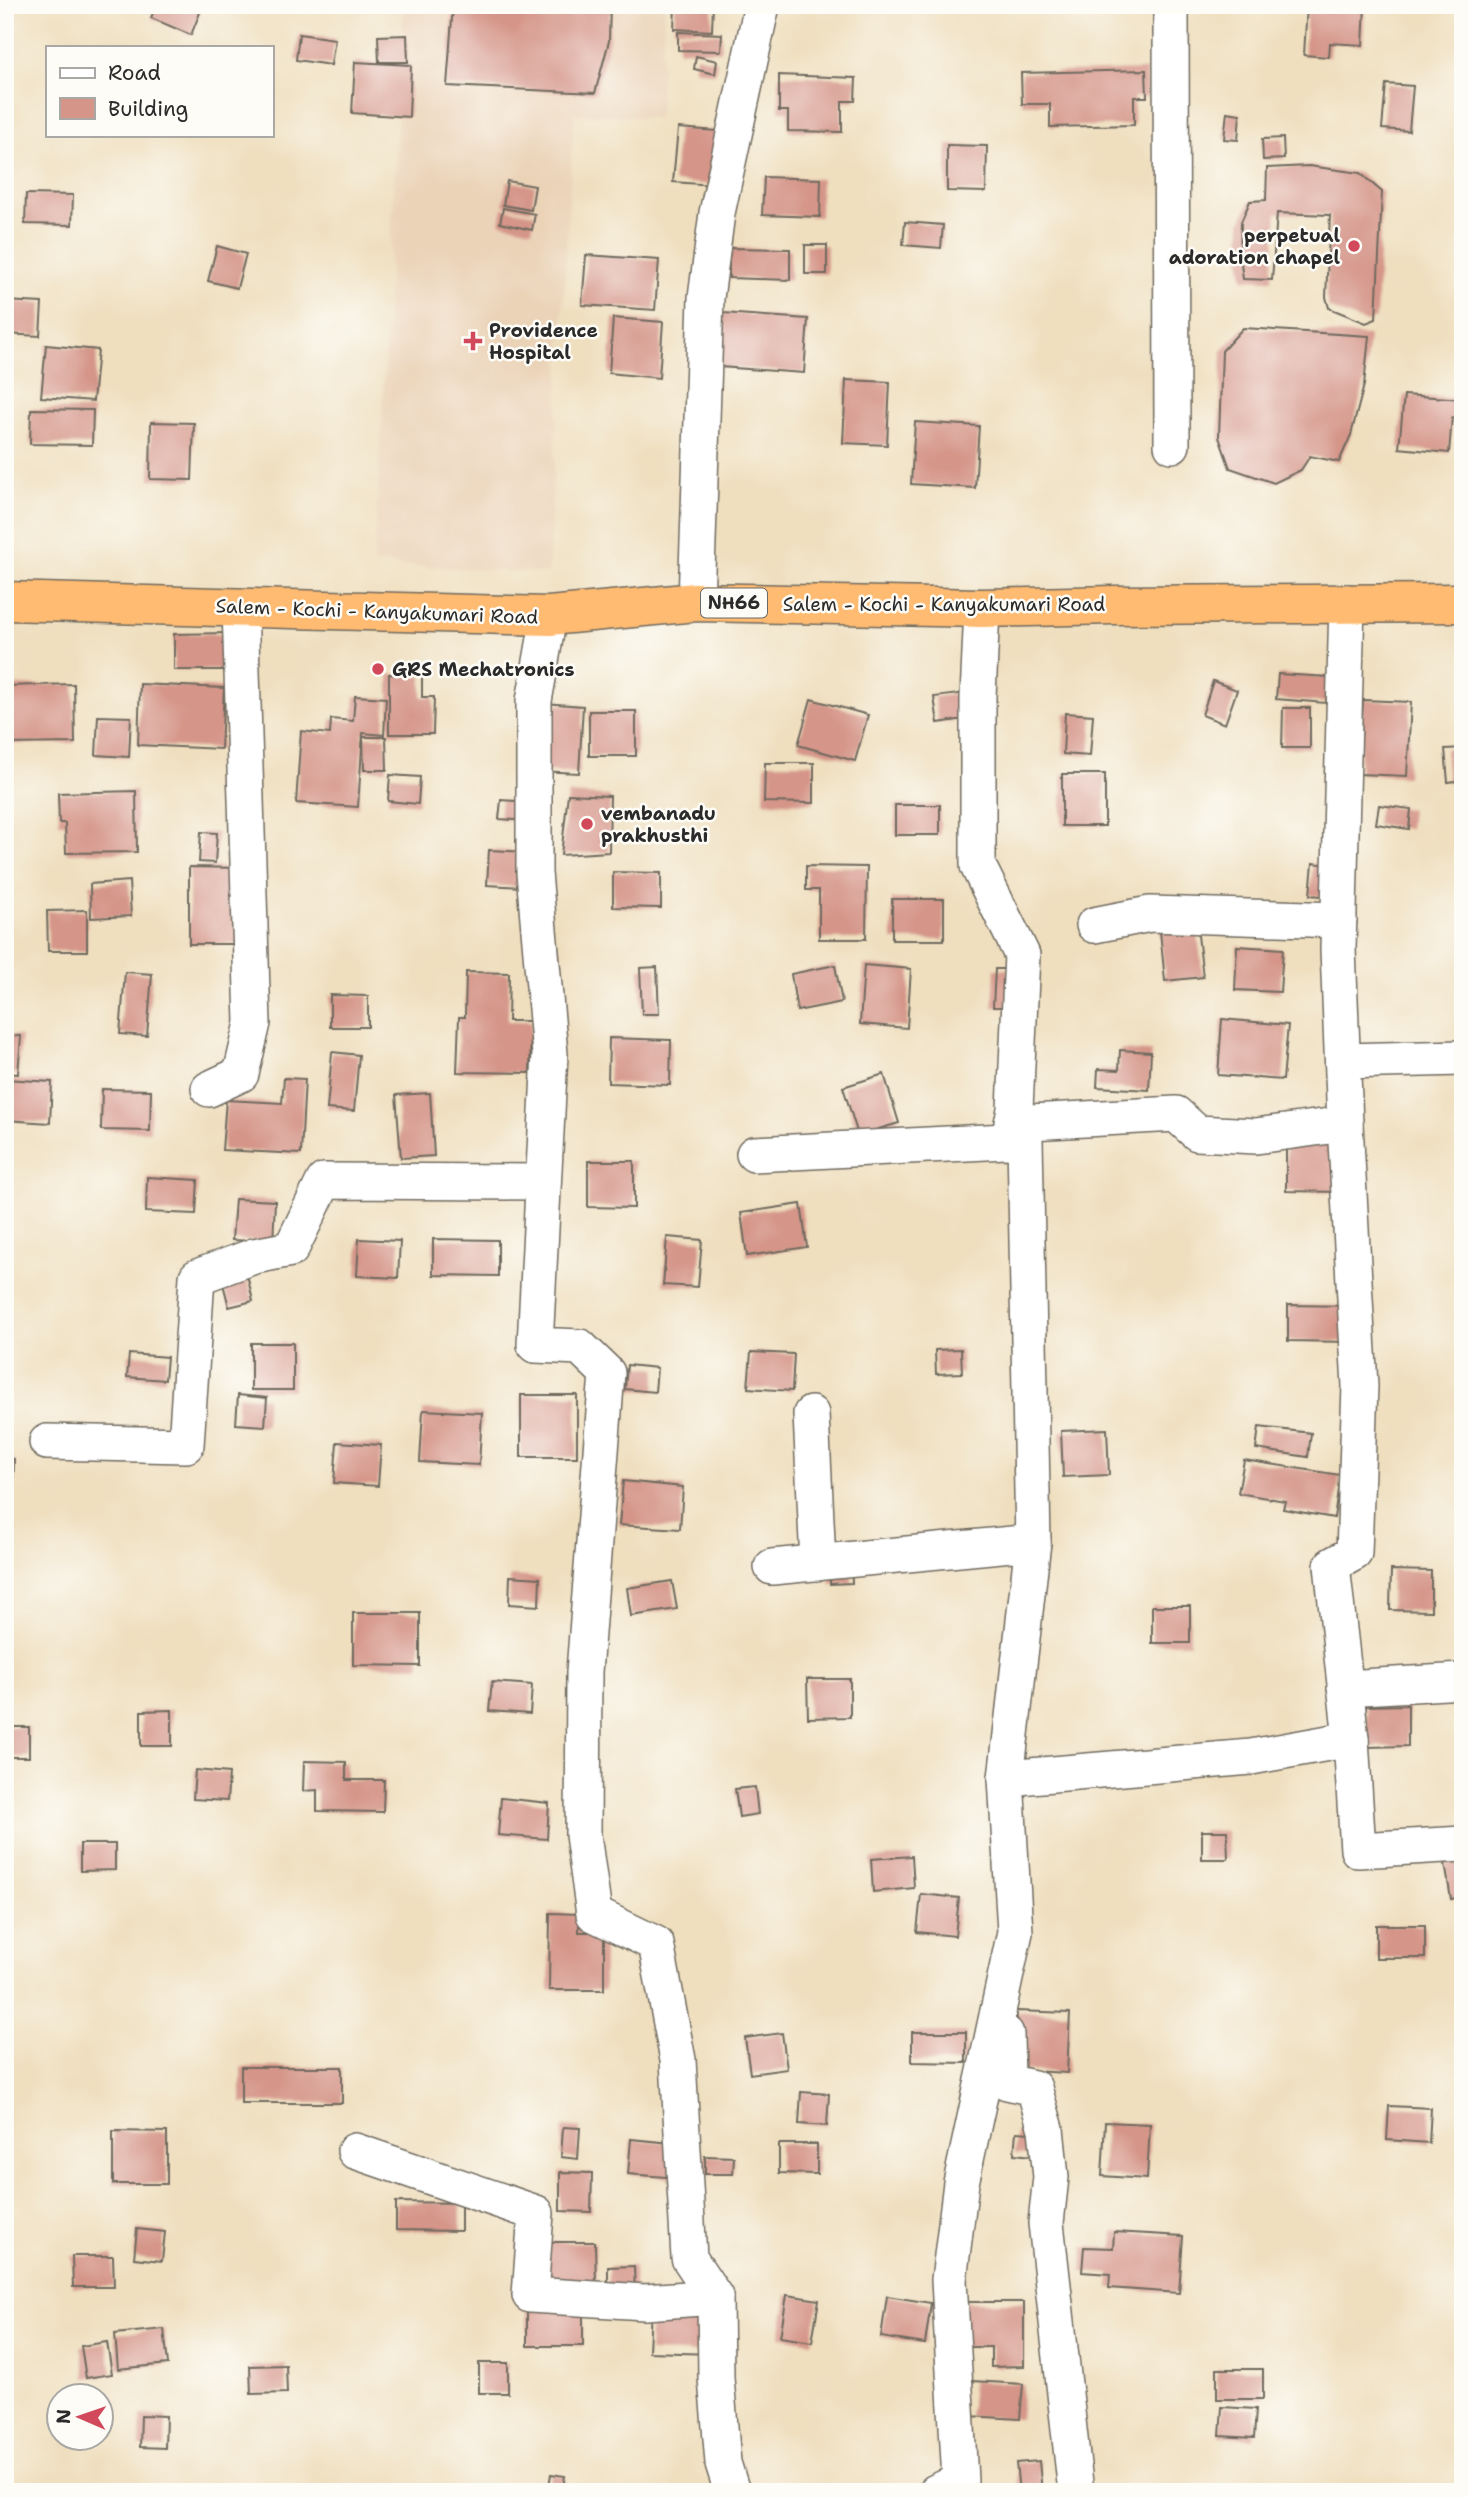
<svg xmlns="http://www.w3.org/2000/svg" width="1468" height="2497" viewBox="0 0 1468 2497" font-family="'Shantell Sans',sans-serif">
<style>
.built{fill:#ebd3b8}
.building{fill:#d59589}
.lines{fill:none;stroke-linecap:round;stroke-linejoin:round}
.street-casing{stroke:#706a5f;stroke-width:38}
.highway-casing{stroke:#706a5f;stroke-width:41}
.street{stroke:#fff;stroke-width:35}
.highway{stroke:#ffbb71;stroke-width:38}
.poi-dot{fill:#d1495b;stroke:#fdfcf7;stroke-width:2.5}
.labels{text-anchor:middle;stroke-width:5;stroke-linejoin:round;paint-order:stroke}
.shield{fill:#fdfcf7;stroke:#6a6a68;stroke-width:2}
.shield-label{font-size:18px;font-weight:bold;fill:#2b2b2b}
.poi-label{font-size:19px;font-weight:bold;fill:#2b2b2b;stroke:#fdfcf7;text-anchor:start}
.street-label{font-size:19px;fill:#2b2b2b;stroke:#fdfcf7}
</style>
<rect width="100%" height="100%" fill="#fdfcf7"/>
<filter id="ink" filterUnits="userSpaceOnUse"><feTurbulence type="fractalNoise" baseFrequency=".0143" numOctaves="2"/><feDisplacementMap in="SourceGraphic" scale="14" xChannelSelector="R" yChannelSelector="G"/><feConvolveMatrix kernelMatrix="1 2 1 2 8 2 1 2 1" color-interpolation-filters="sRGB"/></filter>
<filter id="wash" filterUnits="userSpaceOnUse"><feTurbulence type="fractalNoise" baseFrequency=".00686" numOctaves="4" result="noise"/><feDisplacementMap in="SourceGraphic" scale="28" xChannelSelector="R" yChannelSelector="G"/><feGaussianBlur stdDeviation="1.57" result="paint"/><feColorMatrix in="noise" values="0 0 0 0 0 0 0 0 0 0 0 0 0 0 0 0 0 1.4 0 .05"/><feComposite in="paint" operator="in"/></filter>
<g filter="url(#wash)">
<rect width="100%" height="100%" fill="#efdfbf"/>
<path class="built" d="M 404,5 L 665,5 L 659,118 L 574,114 L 548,573 L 374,564 Z"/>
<g id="blocks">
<g class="building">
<path d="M 156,5 L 203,5 L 191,35 L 151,18 Z"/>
<path d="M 453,5 L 610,5 L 609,41 L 595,93 L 447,86 Z"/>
<path d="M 675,5 L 713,5 L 712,31 L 674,29 Z"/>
<path d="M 1307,5 L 1365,6 L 1363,45 L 1330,43 L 1329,57 L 1304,55 Z"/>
<path d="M 678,32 L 722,34 L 721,51 L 678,50 Z"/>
<path d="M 299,34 L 335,39 L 331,65 L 296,60 Z"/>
<path d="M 407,35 L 408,62 L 379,62 L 378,36 Z"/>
<path d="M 696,56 L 717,61 L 715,74 L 694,69 Z"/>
<path d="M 355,62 L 411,65 L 409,117 L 352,113 Z"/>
<path d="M 1146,70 L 1147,97 L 1134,97 L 1134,125 L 1050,127 L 1050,104 L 1022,104 L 1021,73 Z"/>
<path d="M 779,75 L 856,78 L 855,101 L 842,101 L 842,132 L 788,131 L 788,111 L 779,111 Z"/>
<path d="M 1386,84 L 1413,86 L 1409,131 L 1382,129 Z"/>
<path d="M 1227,112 L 1240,114 L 1238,140 L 1224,139 Z"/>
<path d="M 678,128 L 717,131 L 713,185 L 673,182 Z"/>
<path d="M 1283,138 L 1284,159 L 1263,160 L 1262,139 Z"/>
<path d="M 947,145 L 987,146 L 986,192 L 947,191 Z"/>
<path d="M 1309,166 L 1360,173 L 1382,192 L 1376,319 L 1366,323 L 1329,308 L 1326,297 L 1330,215 L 1277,213 L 1272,280 L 1243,279 L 1240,256 L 1241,222 L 1250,201 L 1266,200 L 1267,168 Z"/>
<path d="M 764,177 L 821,179 L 820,217 L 762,215 Z"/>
<path d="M 507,181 L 535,186 L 531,210 L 503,205 Z"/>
<path d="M 26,194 L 73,195 L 72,225 L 25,224 Z"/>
<path d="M 503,208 L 535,214 L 532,230 L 500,223 Z"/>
<path d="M 905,222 L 943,225 L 941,248 L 903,245 Z"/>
<rect x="805" y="245" width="22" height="29"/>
<path d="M 217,246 L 246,254 L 237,288 L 208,281 Z"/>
<path d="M 729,248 L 790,249 L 790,280 L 729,278 Z"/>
<path d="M 586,255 L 659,260 L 655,310 L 582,305 Z"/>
<path d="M 5,301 L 42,303 L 40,336 L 5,334 Z"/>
<path d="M 723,313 L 808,319 L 804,373 L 720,367 Z"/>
<path d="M 613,318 L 663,322 L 659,378 L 609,373 Z"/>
<path d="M 1243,328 L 1369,336 L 1364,385 L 1351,435 L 1339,462 L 1310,456 L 1301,470 L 1274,483 L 1230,468 L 1219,437 L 1222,351 Z"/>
<path d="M 46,345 L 98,350 L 93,401 L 41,397 Z"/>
<path d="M 846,380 L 890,382 L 887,445 L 843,443 Z"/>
<path d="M 1404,395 L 1463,399 L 1463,418 L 1452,417 L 1449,453 L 1399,448 Z"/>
<path d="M 31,409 L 93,410 L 92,445 L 30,444 Z"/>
<path d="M 151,422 L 194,423 L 192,480 L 150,479 Z"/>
<path d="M 915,422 L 979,426 L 975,488 L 911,484 Z"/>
<path d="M 227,633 L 227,670 L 174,670 L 174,634 Z"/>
<path d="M 389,674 L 422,675 L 422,697 L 434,697 L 433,734 L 389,734 Z"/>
<path d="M 1278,674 L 1329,677 L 1326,703 L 1276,699 Z"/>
<path d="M 1213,681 L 1237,690 L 1225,724 L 1202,715 Z"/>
<path d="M 74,684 L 75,743 L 5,744 L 5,686 Z"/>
<path d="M 140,684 L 224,688 L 221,749 L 138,745 Z"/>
<path d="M 967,693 L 971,718 L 938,723 L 934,697 Z"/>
<path d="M 355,696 L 386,698 L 384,735 L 363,733 L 358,807 L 296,803 L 301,731 L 330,734 L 331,719 L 353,721 Z"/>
<path d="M 811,699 L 868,715 L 855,761 L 798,745 Z"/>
<path d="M 1363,700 L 1411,702 L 1407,776 L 1359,774 Z"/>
<path d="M 543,703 L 583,706 L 579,773 L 539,771 Z"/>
<path d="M 1283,708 L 1310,708 L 1310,748 L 1282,748 Z"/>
<rect x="589" y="711" width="47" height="45"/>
<path d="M 1065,713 L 1093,715 L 1090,756 L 1063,754 Z"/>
<path d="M 98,716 L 131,717 L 129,757 L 96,755 Z"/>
<path d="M 363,737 L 386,737 L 387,770 L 364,770 Z"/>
<path d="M 1463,748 L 1463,780 L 1448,782 L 1445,749 Z"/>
<path d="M 765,763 L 814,763 L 814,803 L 764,802 Z"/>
<rect x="1062" y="774" width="43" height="52"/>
<path d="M 390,775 L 420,777 L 418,804 L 388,801 Z"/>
<path d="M 136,791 L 137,852 L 66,853 L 65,823 L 59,823 L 58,793 Z"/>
<path d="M 568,794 L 610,796 L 609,852 L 561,855 Z"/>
<path d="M 501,800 L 529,802 L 528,821 L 499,819 Z"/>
<rect x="895" y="805" width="45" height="30"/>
<path d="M 1379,805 L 1411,809 L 1409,829 L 1376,824 Z"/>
<path d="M 201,832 L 217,833 L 215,863 L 199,862 Z"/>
<path d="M 489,850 L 525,852 L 522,887 L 487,885 Z"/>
<path d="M 1313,863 L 1336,866 L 1333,897 L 1310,895 Z"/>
<path d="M 806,866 L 867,867 L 866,939 L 819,939 L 819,890 L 806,890 Z"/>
<path d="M 189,867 L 240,868 L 240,944 L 189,944 Z"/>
<path d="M 613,872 L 661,873 L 661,908 L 613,907 Z"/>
<path d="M 129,881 L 131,916 L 91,918 L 90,884 Z"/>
<rect x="892" y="899" width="52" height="41"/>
<path d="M 87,910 L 87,951 L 48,951 L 47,911 Z"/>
<path d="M 1197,927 L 1203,977 L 1165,981 L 1160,931 Z"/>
<path d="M 1237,946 L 1283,949 L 1280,992 L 1235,990 Z"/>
<path d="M 835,965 L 842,1002 L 797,1011 L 791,974 Z"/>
<path d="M 864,965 L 911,969 L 907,1028 L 860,1024 Z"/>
<path d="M 657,967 L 659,1014 L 642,1014 L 640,968 Z"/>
<path d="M 995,969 L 1009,969 L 1008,1007 L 993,1007 Z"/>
<path d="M 125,972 L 152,974 L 147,1036 L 120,1034 Z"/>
<path d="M 466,972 L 509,973 L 508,1021 L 531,1021 L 530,1073 L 457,1072 L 459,1017 L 465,1017 Z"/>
<path d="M 330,995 L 368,996 L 368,1027 L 330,1027 Z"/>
<path d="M 1222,1019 L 1288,1025 L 1283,1080 L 1218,1075 Z"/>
<path d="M 5,1035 L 21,1036 L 18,1074 L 5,1073 Z"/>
<path d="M 609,1038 L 671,1040 L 670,1085 L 608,1083 Z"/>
<path d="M 1120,1050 L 1151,1052 L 1149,1090 L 1097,1087 L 1098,1069 L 1119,1070 Z"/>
<path d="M 332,1052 L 359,1055 L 354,1111 L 327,1109 Z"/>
<path d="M 884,1074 L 899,1123 L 858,1135 L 843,1087 Z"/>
<path d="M 284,1078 L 305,1079 L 301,1154 L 222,1150 L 226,1100 L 282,1103 Z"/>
<path d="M 5,1079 L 52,1082 L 50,1123 L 5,1120 Z"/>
<path d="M 102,1089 L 151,1090 L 150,1131 L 101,1130 Z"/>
<path d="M 430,1093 L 434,1156 L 401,1158 L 396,1095 Z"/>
<path d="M 1286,1135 L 1341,1136 L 1341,1192 L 1286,1191 Z"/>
<path d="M 588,1161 L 634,1161 L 634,1208 L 588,1207 Z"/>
<path d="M 147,1177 L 198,1180 L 196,1214 L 146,1212 Z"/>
<path d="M 235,1199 L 275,1201 L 273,1242 L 232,1240 Z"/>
<path d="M 801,1204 L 807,1247 L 747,1256 L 741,1213 Z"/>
<path d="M 667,1237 L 702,1240 L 698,1287 L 663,1285 Z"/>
<path d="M 359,1239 L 400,1241 L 398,1278 L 357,1276 Z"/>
<path d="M 433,1239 L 498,1240 L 498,1276 L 433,1275 Z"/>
<path d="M 246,1270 L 253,1301 L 229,1307 L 221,1276 Z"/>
<path d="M 1288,1305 L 1352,1306 L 1351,1342 L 1288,1341 Z"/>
<rect x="251" y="1343" width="42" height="47"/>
<path d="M 961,1349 L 962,1373 L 936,1374 L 935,1350 Z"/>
<path d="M 751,1352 L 794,1354 L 792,1391 L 748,1388 Z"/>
<path d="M 129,1354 L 167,1357 L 165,1380 L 127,1377 Z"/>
<path d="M 627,1365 L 657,1368 L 655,1392 L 625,1389 Z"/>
<path d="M 238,1395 L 267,1398 L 265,1426 L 236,1424 Z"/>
<rect x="521" y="1395" width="56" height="62"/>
<path d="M 423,1410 L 482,1413 L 479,1465 L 420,1462 Z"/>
<path d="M 1259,1427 L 1311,1433 L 1308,1457 L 1256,1449 Z"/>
<path d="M 1107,1429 L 1109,1475 L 1063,1477 L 1061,1431 Z"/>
<path d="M 337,1442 L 381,1445 L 378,1486 L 334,1483 Z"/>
<path d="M 5,1458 L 14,1459 L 13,1493 L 5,1492 Z"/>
<path d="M 1244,1460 L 1340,1475 L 1334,1518 L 1283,1509 L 1285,1501 L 1238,1493 Z"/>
<path d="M 623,1481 L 683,1487 L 680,1529 L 619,1525 Z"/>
<path d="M 851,1563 L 852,1583 L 830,1584 L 830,1565 Z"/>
<path d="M 1391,1570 L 1431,1571 L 1431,1611 L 1390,1610 Z"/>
<path d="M 510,1576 L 540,1578 L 539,1606 L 509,1604 Z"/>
<path d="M 672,1581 L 677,1609 L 631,1616 L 627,1588 Z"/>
<rect x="1152" y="1606" width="38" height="37"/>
<path d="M 353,1613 L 420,1613 L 420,1666 L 353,1665 Z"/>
<path d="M 807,1679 L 850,1679 L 850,1717 L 808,1718 Z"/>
<path d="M 492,1682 L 532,1685 L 530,1714 L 489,1711 Z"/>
<path d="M 1408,1705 L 1408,1746 L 1367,1747 L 1366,1706 Z"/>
<path d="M 172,1710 L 172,1746 L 141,1746 L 141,1711 Z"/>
<rect x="5" y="1727" width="24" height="30"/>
<path d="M 304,1761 L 346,1762 L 346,1780 L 384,1780 L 383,1812 L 317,1811 L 317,1790 L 303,1791 Z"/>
<path d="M 195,1770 L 229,1773 L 227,1801 L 193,1799 Z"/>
<path d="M 755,1787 L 758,1814 L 739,1817 L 735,1789 Z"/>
<path d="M 501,1798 L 549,1803 L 547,1839 L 498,1835 Z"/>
<path d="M 1202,1831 L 1227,1831 L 1228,1859 L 1202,1859 Z"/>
<path d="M 80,1844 L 115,1844 L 115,1870 L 80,1871 Z"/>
<path d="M 912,1856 L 914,1888 L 873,1892 L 871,1859 Z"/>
<path d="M 1463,1861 L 1463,1897 L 1451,1899 L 1445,1863 Z"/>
<path d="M 921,1894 L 959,1898 L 955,1936 L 917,1932 Z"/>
<path d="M 550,1913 L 579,1914 L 579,1932 L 604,1932 L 604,1990 L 549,1990 Z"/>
<rect x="1376" y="1925" width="49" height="33"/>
<path d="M 1016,2011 L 1070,2013 L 1067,2073 L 1013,2070 Z"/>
<path d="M 912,2032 L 966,2032 L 966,2063 L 912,2062 Z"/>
<path d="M 782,2033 L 787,2069 L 750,2074 L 745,2038 Z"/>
<rect x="241" y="2067" width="101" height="36"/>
<path d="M 801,2092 L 829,2094 L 827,2126 L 799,2124 Z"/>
<path d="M 1389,2106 L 1431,2108 L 1429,2143 L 1387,2140 Z"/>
<path d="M 1105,2122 L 1150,2124 L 1147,2179 L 1102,2176 Z"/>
<path d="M 563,2127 L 580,2128 L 578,2159 L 561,2157 Z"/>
<path d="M 113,2131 L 167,2132 L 167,2184 L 113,2184 Z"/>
<path d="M 1016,2132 L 1045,2134 L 1043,2157 L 1014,2154 Z"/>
<path d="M 631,2139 L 681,2144 L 678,2178 L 628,2174 Z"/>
<path d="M 779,2144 L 817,2144 L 817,2174 L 779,2173 Z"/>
<path d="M 705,2156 L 734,2157 L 733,2174 L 705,2174 Z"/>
<path d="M 560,2172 L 592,2173 L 591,2212 L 560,2211 Z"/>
<path d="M 396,2202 L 461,2203 L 461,2231 L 396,2230 Z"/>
<path d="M 137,2229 L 165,2232 L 162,2261 L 134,2258 Z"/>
<path d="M 1114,2232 L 1183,2236 L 1179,2293 L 1109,2288 L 1110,2274 L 1082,2272 L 1084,2247 L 1113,2248 Z"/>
<path d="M 542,2242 L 595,2242 L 596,2285 L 542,2285 Z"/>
<path d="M 72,2256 L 113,2256 L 114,2287 L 73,2287 Z"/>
<path d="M 634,2266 L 635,2294 L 608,2295 L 608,2267 Z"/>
<path d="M 787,2295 L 819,2300 L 812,2342 L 780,2337 Z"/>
<path d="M 887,2296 L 931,2303 L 925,2344 L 881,2337 Z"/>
<path d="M 963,2302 L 1024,2302 L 1024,2366 L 991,2367 L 991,2347 L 963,2347 Z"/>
<path d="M 651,2306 L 713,2309 L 712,2354 L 649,2352 Z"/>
<path d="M 527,2308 L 583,2309 L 583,2346 L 527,2346 Z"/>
<path d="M 164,2329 L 168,2364 L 118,2369 L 115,2334 Z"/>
<path d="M 107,2342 L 112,2374 L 86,2378 L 81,2346 Z"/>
<rect x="479" y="2363" width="29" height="30"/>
<path d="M 286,2365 L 287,2393 L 251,2394 L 250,2366 Z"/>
<rect x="1217" y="2369" width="46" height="30"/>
<path d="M 972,2381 L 1023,2384 L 1020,2419 L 969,2416 Z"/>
<path d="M 1222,2407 L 1256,2409 L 1254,2438 L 1220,2436 Z"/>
<path d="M 141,2415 L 166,2416 L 165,2448 L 140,2447 Z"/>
<path d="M 1039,2461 L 1042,2492 L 1019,2492 L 1016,2463 Z"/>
<path d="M 551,2474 L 565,2476 L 562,2492 L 548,2492 Z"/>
</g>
</g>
</g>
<g filter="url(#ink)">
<use href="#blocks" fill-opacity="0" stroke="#706a5f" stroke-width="2"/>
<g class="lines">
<defs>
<g id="street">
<path d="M 1171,5 L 1172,445"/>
<path d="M 696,602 L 706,298 L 717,213 L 762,5"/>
<path d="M 982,608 L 978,697 L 978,866 L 1022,955 L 1015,1109 L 1009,1141"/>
<path d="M 549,616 L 534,701 L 534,873 L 550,1054 L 535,1345 L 580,1347 L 607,1373 L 584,1672 L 583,1835 L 594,1914 L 656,1944 L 678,2060 L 689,2258 L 715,2297 L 716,2378 L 723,2463 L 732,2492"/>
<path d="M 1094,925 L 1150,914 L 1339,920"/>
<path d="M 1343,1061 L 1463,1058"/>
<path d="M 209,1089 L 241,1074 L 253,1023 L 240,607"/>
<path d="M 1012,1123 L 1176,1114 L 1197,1133 L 1256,1136 L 1345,1124"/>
<path d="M 754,1154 L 1025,1140 L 1033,1542 L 772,1567"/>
<path d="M 811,1414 L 818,1563"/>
<path d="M 47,1442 L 186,1445 L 197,1277 L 254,1256 L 291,1249 L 324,1181 L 543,1182"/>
<path d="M 1345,1688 L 1463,1681"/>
<path d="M 1351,1739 L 1358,1850 L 1463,1844"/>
<path d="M 1006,1778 L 1033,1542"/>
<path d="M 1006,2034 L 1007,2082 L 1034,2088 L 1046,2129 L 1051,2177 L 1046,2223 L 1076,2492"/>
<path d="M 355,2151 L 536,2213 L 530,2295 L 645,2302 L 715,2297"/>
<path d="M 936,2492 L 960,2481 L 949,2280 L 961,2183 L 1015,1932 L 1006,1778 L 1251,1757 L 1351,1739 L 1332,1565 L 1354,1553 L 1360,1386 L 1345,1124 L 1338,949 L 1347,602"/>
</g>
<path id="highway" d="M 5,601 L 549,616 L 696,602 L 982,608 L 1114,605 L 1463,603"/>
</defs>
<use href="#street" class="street-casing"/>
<use href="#highway" class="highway-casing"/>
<use href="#street" class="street"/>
<use href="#highway" class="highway"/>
</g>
</g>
<g class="poi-dot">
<circle cx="1354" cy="246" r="7"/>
<path d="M469.5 330.5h7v7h7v7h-7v7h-7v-7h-7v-7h7z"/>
<circle cx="378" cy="669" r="7"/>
<circle cx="587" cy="824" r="7"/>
</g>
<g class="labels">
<rect class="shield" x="701" y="588.5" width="66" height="29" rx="5"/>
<g class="shield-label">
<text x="734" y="609">NH66</text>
</g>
<g class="poi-label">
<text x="1340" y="242" text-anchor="end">perpetual<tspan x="1340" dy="22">adoration chapel</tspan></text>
<text x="489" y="337">Providence<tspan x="489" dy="22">Hospital</tspan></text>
<text x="392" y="676">GRS Mechatronics</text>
<text x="601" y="820">vembanadu<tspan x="601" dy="22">prakhusthi</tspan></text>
</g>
<g class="street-label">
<text x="944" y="611">Salem - Kochi - Kanyakumari Road</text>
<text transform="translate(377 611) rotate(2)" y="7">Salem - Kochi - Kanyakumari Road</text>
</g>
</g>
<rect width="1468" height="2497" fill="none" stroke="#fdfcf7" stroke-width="28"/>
<rect x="46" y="46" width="228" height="91" fill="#fdfcf7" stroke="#a9a8a5" stroke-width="2"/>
<rect x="60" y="68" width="35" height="10" fill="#ffffff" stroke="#a9a8a5" stroke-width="2"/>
<text x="108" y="80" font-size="21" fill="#2b2b2b">Road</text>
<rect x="60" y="98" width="35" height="21" fill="#d59589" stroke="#a9a8a5" stroke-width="2"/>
<text x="108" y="116" font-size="21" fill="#2b2b2b">Building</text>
<g transform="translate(80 2417) rotate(272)"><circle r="33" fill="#fdfcf7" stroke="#a9a8a5" stroke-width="2"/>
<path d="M0-5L12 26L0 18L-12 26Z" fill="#d1495b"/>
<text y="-10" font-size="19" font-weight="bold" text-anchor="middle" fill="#2b2b2b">N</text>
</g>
</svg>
